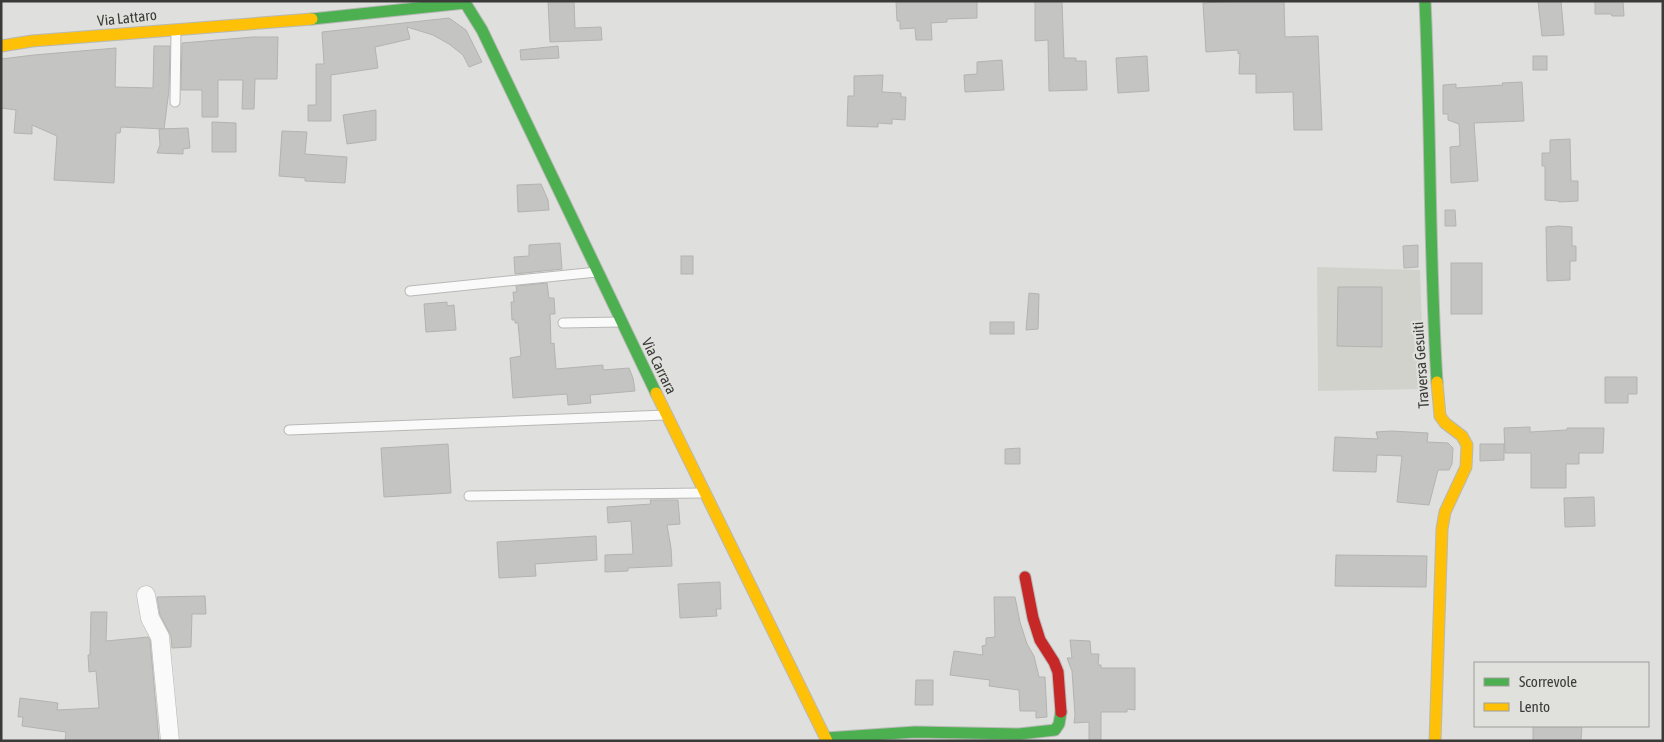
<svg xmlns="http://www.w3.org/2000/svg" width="1664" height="742" viewBox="0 0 1664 742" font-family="'Asap Condensed',sans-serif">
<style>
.built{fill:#d1d2cb}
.building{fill:#c4c4c2;stroke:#b3b3b2}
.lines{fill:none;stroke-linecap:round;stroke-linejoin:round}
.lane-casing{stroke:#b8b8b6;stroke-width:11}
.street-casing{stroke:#b8b8b6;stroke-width:19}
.fast-casing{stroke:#b8b8b6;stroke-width:13}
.slow-casing{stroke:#b8b8b6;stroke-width:13}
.jam-casing{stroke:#b8b8b6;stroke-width:13}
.lane{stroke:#fafafa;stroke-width:9}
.street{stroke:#fafafa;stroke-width:18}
.fast{stroke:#4caf50;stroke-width:11}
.slow{stroke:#ffc107;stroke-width:11}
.jam{stroke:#c62828;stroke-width:11}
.labels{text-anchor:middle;stroke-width:4.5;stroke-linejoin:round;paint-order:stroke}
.street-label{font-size:15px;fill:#3a3a39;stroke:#e0e0dc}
</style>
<rect width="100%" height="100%" fill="#dfdfdd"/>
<path class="built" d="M 1317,267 L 1420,270 L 1424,389 L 1318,391 Z"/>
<g class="building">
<path d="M 548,1 L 574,1 L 575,28 L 601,27 L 602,40 L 550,42 Z"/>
<path d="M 896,1 L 977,1 L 977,18 L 947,19 L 947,22 L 931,23 L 932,40 L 916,40 L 915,28 L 900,29 L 900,21 L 897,21 Z"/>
<path d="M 1035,1 L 1062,1 L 1064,58 L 1076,58 L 1076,61 L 1086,61 L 1087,90 L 1049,91 L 1048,40 L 1035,41 Z"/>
<path d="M 1240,1 L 1284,1 L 1285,37 L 1318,36 L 1322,130 L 1294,130 L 1293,92 L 1256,93 L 1256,74 L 1239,74 L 1240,53 L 1238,54 L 1238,50 L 1206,52 L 1203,3 Z"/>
<path d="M 1538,1 L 1561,1 L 1564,35 L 1542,36 Z"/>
<path d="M 1595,1 L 1623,1 L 1624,16 L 1612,16 L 1611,14 L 1595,14 Z"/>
<path d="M 449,18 L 466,30 L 482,62 L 469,67 L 463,55 L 449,44 L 433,35 L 407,27 L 410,39 L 375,47 L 378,68 L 331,75 L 331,121 L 308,121 L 308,105 L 316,105 L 316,64 L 324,64 L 322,32 Z"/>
<path d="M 253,37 L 278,37 L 277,79 L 255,79 L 254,109 L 242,109 L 243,80 L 218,80 L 218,117 L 202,117 L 202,90 L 181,90 L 182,43 Z"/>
<path d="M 154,46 L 170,46 L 169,90 L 164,129 L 121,127 L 120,133 L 116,133 L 114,183 L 54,180 L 57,136 L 32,125 L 32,134 L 14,133 L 16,110 L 1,108 L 1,59 L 34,55 L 116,48 L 115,87 L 153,88 Z"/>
<path d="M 558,46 L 559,58 L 521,60 L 520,50 Z"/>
<path d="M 1147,56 L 1149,91 L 1118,93 L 1116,58 Z"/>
<rect x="1533" y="56" width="14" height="14"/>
<path d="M 1002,60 L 1004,90 L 965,92 L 964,75 L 977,74 L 977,62 Z"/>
<path d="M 883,75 L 882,92 L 901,93 L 901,97 L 906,97 L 905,120 L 892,119 L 892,124 L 878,123 L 878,127 L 847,126 L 848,96 L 854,96 L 854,76 Z"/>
<path d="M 1522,82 L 1524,121 L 1474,123 L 1478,181 L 1451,183 L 1450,147 L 1460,146 L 1459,124 L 1448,120 L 1448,114 L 1443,114 L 1443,85 L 1456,84 L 1456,88 L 1503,85 L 1502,83 Z"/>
<path d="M 376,110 L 376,140 L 347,144 L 343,115 Z"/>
<path d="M 212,122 L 236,123 L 236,152 L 212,152 Z"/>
<path d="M 188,128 L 190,148 L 183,149 L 183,154 L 157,153 L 160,145 L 159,129 Z"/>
<path d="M 282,131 L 307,132 L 305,154 L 347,157 L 345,183 L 305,181 L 305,178 L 279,176 Z"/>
<path d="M 1570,139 L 1571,181 L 1578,181 L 1578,201 L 1559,202 L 1559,201 L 1545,200 L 1545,166 L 1542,166 L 1542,153 L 1550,153 L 1550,140 Z"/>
<path d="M 541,184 L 548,200 L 549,210 L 518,212 L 517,185 Z"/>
<path d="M 1445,210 L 1455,210 L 1456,226 L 1445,226 Z"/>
<path d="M 1559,226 L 1572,227 L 1572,246 L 1576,246 L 1576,261 L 1570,261 L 1570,280 L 1547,281 L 1546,227 Z"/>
<path d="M 560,243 L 562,269 L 515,274 L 514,257 L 529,256 L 529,245 Z"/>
<path d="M 1418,245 L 1418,267 L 1404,268 L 1403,246 Z"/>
<rect x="681" y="256" width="12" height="18"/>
<rect x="1451" y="263" width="31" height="51"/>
<path d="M 547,283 L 549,298 L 554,298 L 555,314 L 550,314 L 551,344 L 554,343 L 556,369 L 603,365 L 603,370 L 629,368 L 633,378 L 635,391 L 590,395 L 591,403 L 568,405 L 567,394 L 513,398 L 510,358 L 521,356 L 518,323 L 515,323 L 515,320 L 512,320 L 511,302 L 514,302 L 513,292 L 517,292 L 516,286 Z"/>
<path d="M 1338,287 L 1382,287 L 1382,347 L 1337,346 Z"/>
<path d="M 1029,293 L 1039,294 L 1038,329 L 1026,330 Z"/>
<path d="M 447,302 L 447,306 L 454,305 L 456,330 L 426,332 L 424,304 Z"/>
<rect x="990" y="322" width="24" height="12"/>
<path d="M 1605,377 L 1637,377 L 1637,394 L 1628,394 L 1628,403 L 1605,403 Z"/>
<path d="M 1530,427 L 1530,432 L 1567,430 L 1567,428 L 1604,428 L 1603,453 L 1579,453 L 1579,464 L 1566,464 L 1566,488 L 1531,488 L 1531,453 L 1505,453 L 1504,428 Z"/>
<path d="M 1391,431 L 1428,433 L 1427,442 L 1448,443 L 1453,448 L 1452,464 L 1449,470 L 1438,470 L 1429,505 L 1397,502 L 1402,456 L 1377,455 L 1376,472 L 1333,471 L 1335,437 L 1378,439 L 1376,432 Z"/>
<path d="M 448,444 L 451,493 L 384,497 L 381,448 Z"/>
<path d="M 1480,444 L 1504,444 L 1504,460 L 1480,461 Z"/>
<path d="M 1020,448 L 1020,464 L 1005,464 L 1005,449 Z"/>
<path d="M 1594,497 L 1595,526 L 1565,527 L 1564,498 Z"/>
<path d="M 650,500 L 678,500 L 680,524 L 667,525 L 671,548 L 672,566 L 628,568 L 628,571 L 605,572 L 605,555 L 633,554 L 631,521 L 608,523 L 607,507 L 651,504 Z"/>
<path d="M 596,536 L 597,560 L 535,564 L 536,576 L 499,578 L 497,542 Z"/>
<path d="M 1336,555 L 1427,556 L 1426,587 L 1335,586 Z"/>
<path d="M 720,582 L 721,609 L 716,609 L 717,616 L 680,618 L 678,584 Z"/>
<path d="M 205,596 L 206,614 L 192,614 L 191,647 L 172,648 L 171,636 L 160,615 L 157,597 Z"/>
<path d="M 994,597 L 1015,597 L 1020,622 L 1027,644 L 1034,656 L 1039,677 L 1045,677 L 1047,717 L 1036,718 L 1036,711 L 1020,711 L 1019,690 L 989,686 L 990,680 L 950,675 L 954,651 L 983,655 L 982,646 L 986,645 L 986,638 L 995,637 Z"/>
<path d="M 91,612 L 107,612 L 106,641 L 148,637 L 150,640 L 159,741 L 65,741 L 66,732 L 22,726 L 23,717 L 18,717 L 20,698 L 58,703 L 57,710 L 99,708 L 96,671 L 89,672 L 88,655 L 90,655 Z"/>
<path d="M 1070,640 L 1090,641 L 1091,654 L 1099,654 L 1098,665 L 1101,665 L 1101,668 L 1135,668 L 1135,710 L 1127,709 L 1127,712 L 1101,712 L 1101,741 L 1089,741 L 1089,722 L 1074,723 L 1075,715 L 1072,671 L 1067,658 L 1072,658 Z"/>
<path d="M 916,680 L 933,680 L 933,705 L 915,705 Z"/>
<path d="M 1533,726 L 1582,726 L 1581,741 L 1533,741 Z"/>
</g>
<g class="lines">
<defs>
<g id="lane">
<path d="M 175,102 L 176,31"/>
<path d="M 410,291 L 597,272"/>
<path d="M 563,323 L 621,322"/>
<path d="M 289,430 L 665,415"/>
<path d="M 469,496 L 701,493"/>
</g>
<path id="street" d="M 146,595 L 150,618 L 160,637 L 170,741"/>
<g id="fast">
<path d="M 464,1 L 482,30 L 656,393"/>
<path d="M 1425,1 C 1431,128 1429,255 1437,382"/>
<path d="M 312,19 L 465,3"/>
<path d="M 826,738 L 915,732 L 1019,734 L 1055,730 L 1059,724 L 1061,712"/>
</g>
<g id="slow">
<path d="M 1,46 L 32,41 L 312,19"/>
<path d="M 656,393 L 827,741"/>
<path d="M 1435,741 L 1442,529 L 1445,512 L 1466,467 L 1467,445 L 1462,436 L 1445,423 L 1440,416 L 1437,382"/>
</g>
<path id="jam" d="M 1025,577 L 1033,618 L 1040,640 L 1054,662 L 1058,672 L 1061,712"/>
</defs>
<use href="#lane" class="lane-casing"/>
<use href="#street" class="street-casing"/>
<use href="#fast" class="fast-casing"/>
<use href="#slow" class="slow-casing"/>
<use href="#jam" class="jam-casing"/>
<use href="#lane" class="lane"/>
<use href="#street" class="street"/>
<use href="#fast" class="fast"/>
<use href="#slow" class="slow"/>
<use href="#jam" class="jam"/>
</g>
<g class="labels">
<g class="street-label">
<text transform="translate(127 18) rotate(-6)" y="5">Via Lattaro</text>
<text transform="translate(1421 365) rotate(-94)" y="5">Traversa Gesuiti</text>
<text transform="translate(659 366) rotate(64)" y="5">Via Carrara</text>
</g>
</g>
<rect width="1664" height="742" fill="none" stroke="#3a3a39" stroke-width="5"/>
<rect x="1474" y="662" width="175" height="65" fill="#e0e0dc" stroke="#9e9e9b"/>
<rect x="1484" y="678" width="25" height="8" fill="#4caf50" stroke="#9e9e9b"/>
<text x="1519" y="687" font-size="15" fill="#3a3a39">Scorrevole</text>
<rect x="1484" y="703" width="25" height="8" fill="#ffc107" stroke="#9e9e9b"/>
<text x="1519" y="712" font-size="15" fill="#3a3a39">Lento</text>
</svg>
